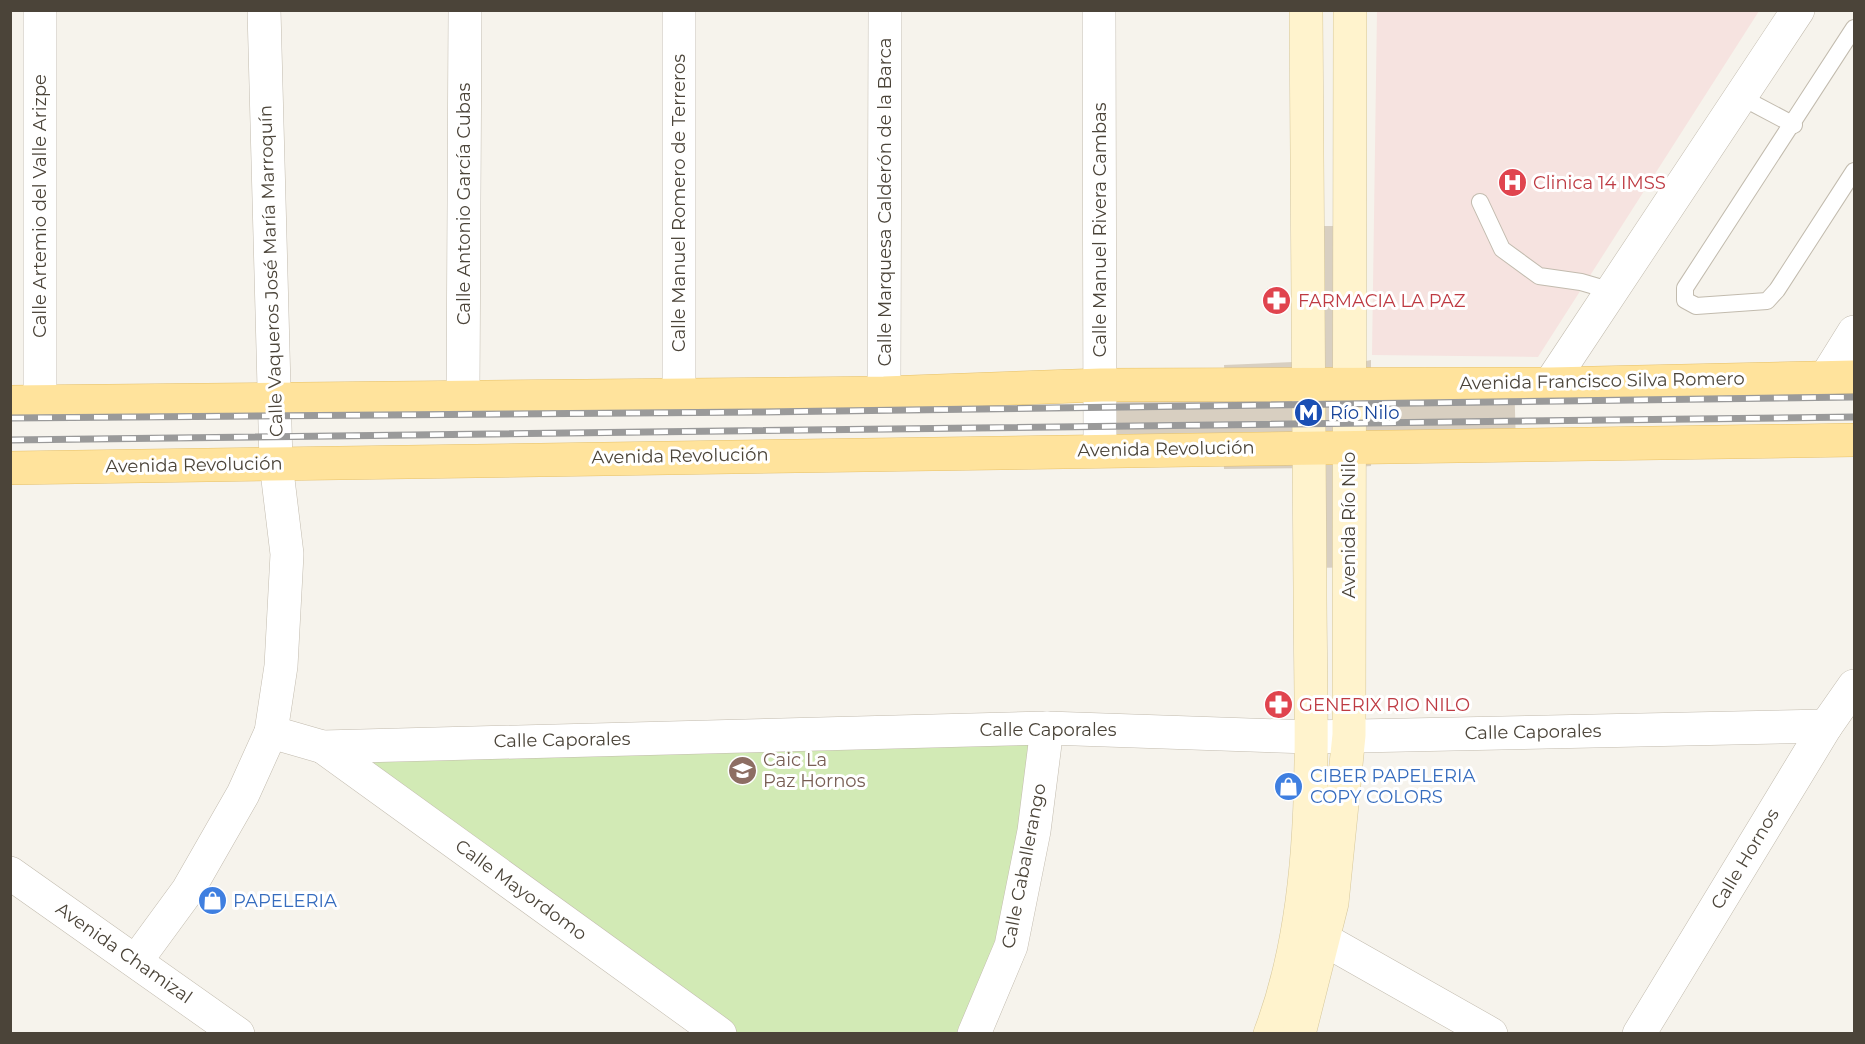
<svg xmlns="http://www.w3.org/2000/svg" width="1865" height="1044" viewBox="0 0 1865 1044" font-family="Montserrat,sans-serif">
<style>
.medical{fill:#f6e3e0}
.green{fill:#d2eab5}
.building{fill:#d8cfc1}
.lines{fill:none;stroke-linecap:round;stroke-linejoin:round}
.service-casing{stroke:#c2bbae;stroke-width:18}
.minor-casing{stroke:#c2bbae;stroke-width:34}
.secondary-casing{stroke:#d6c79b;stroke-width:34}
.primary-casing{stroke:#e6c16a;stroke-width:34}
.service{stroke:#fff;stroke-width:16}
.minor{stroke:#fff;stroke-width:33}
.secondary{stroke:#fff3cd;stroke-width:33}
.primary{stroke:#ffe39c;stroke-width:33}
.rail-casing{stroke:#9a9a9a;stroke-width:7}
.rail{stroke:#fff;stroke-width:4.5;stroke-dasharray:14;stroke-linecap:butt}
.labels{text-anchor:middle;stroke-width:6;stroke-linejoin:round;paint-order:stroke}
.health-label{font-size:18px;fill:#be3a42;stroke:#fff;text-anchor:start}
.street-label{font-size:18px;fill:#4b4439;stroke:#fff}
.transit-label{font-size:18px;fill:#164399;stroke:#fff;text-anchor:start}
.education-label{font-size:18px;fill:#785e54;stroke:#fff;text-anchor:start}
.shop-label{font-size:18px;fill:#366cbe;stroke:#fff;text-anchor:start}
</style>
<rect width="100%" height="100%" fill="#f6f3ec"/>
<path class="medical" d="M 1377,11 L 1759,11 L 1538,357 L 1372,355 Z"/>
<path class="green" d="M 1038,740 L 1030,832 L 969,1034 L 731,1033 L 323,747 Z"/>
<path class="building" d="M 1321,226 L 1365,226 L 1366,361 L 1371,360 L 1371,378 L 1514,375 L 1516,447 L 1372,448 L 1371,466 L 1356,467 L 1359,567 L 1316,568 L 1315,468 L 1224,469 L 1223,445 L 1102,448 L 1104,380 L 1225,380 L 1224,365 L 1317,361 Z"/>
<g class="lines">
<defs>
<g id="service">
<path d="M 1854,28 L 1685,288 L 1685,300 L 1696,306 L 1767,301 L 1777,290 L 1854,171"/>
<path d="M 1741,97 L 1794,125"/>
<path d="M 1480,202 L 1502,249 L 1539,276 L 1581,282 L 1612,291"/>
</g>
<g id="minor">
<path d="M 40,10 L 40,402"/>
<path d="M 1099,10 L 1100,450"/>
<path d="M 1826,377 L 1854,332"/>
<path d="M 1550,384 L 1798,10"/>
<path d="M 884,393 L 885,10"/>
<path d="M 679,396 L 679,10"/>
<path d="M 463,397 L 465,10"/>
<path d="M 271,732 L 323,747 L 1047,728 L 1310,737 L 1826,726"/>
<path d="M 323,747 L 720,1034"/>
<path d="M 10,873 L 238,1034"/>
<path d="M 1325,940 L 1491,1034"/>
<path d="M 136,961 L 188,890 L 243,794 L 271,732 L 281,666 L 287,554 L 276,463 L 264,10"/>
<path d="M 974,1034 L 1011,946 L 1034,831 L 1047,728"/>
<path d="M 1639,1034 L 1826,726 L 1854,686"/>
</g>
<g id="secondary">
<path d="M 1270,1034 C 1322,898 1310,733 1310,589 C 1309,396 1307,203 1306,10"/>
<path d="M 1299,1034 L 1332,903 L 1349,735 L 1350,10"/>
</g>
<g id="primary">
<path d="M 10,402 L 884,393 L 1101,385 L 1550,384 L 1854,377"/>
<path d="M 10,468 L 1854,440"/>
</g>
</defs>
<use href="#service" class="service-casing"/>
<use href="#minor" class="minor-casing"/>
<use href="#secondary" class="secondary-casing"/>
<use href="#primary" class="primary-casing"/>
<use href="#service" class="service"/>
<use href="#minor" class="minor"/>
<use href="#secondary" class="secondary"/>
<use href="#primary" class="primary"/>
<defs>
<g id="rail">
<path d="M 10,418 L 758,412 L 1854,397"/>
<path d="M 10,440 L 1854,417"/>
</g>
</defs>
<use href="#rail" class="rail-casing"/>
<use href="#rail" class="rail"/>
</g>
<defs>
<symbol id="hospital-disc" viewBox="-11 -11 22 22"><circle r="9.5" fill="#e0444e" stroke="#fff"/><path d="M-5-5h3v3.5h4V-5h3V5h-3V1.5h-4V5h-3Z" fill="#fff"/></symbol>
<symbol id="pharmacy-disc" viewBox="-11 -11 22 22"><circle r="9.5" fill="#e0444e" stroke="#fff"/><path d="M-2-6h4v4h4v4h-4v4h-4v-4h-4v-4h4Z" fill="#fff"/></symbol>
<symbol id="metro-disc" viewBox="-11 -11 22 22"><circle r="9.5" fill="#1a4fb4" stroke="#fff"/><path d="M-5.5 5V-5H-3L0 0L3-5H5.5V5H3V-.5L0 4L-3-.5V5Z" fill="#fff"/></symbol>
<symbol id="school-disc" viewBox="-11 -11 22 22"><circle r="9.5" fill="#8d6e63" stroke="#fff"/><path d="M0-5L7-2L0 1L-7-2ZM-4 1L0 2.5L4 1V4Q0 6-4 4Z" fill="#fff"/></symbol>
<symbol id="shop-disc" viewBox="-11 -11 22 22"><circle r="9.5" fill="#3f7fe0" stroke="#fff"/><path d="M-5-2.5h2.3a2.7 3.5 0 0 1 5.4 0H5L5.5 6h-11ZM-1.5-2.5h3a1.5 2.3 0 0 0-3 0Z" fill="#fff"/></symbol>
</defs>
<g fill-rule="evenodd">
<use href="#hospital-disc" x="1496" y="166" width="33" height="33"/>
<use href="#pharmacy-disc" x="1260" y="284" width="33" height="33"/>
<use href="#metro-disc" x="1292" y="396" width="33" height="33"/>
<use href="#pharmacy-disc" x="1262" y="688" width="33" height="33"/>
<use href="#school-disc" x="726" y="754" width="33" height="33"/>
<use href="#shop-disc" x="1272" y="770" width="33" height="33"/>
<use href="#shop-disc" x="196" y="884" width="33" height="33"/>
</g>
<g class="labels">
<g class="health-label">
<text x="1533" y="189">Clinica 14 IMSS</text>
<text x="1298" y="307">FARMACIA LA PAZ</text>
<text x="1299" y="711">GENERIX RIO NILO</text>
</g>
<g class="street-label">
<text transform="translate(885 202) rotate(-90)" y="6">Calle Marquesa Calderón de la Barca</text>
<text transform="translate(679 203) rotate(-90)" y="6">Calle Manuel Romero de Terreros</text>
<text transform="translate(464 204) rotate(-90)" y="6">Calle Antonio García Cubas</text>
<text transform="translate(40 206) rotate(-90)" y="6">Calle Artemio del Valle Arizpe</text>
<text transform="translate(1100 230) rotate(-90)" y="6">Calle Manuel Rivera Cambas</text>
<text transform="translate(271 271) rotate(-92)" y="6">Calle Vaqueros José María Marroquín</text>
<text transform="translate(1602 381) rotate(-1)" y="6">Avenida Francisco Silva Romero</text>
<text transform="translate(1166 449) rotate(-1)" y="6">Avenida Revolución</text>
<text transform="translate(680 456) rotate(-1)" y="6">Avenida Revolución</text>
<text transform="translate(194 465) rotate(-1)" y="6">Avenida Revolución</text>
<text transform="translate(1349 525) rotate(-90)" y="6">Avenida Río Nilo</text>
<text x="1048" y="736">Calle Caporales</text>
<text transform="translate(1533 732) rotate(-1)" y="6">Calle Caporales</text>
<text transform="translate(562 740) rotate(-1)" y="6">Calle Caporales</text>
<text transform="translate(1745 859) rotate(-59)" y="6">Calle Hornos</text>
<text transform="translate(1024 866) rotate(-79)" y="6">Calle Caballerango</text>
<text transform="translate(521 890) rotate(36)" y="6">Calle Mayordomo</text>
<text transform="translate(124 953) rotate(35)" y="6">Avenida Chamizal</text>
</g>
<g class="transit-label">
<text x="1330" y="419">Río Nilo</text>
</g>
<g class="education-label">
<text x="763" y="766">Caic La<tspan x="763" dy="21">Paz Hornos</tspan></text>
</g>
<g class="shop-label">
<text x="1310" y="782">CIBER PAPELERIA<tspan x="1310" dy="21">COPY COLORS</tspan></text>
<text x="233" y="907">PAPELERIA</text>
</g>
</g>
<rect width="1865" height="1044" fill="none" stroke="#4b4439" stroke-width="24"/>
</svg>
